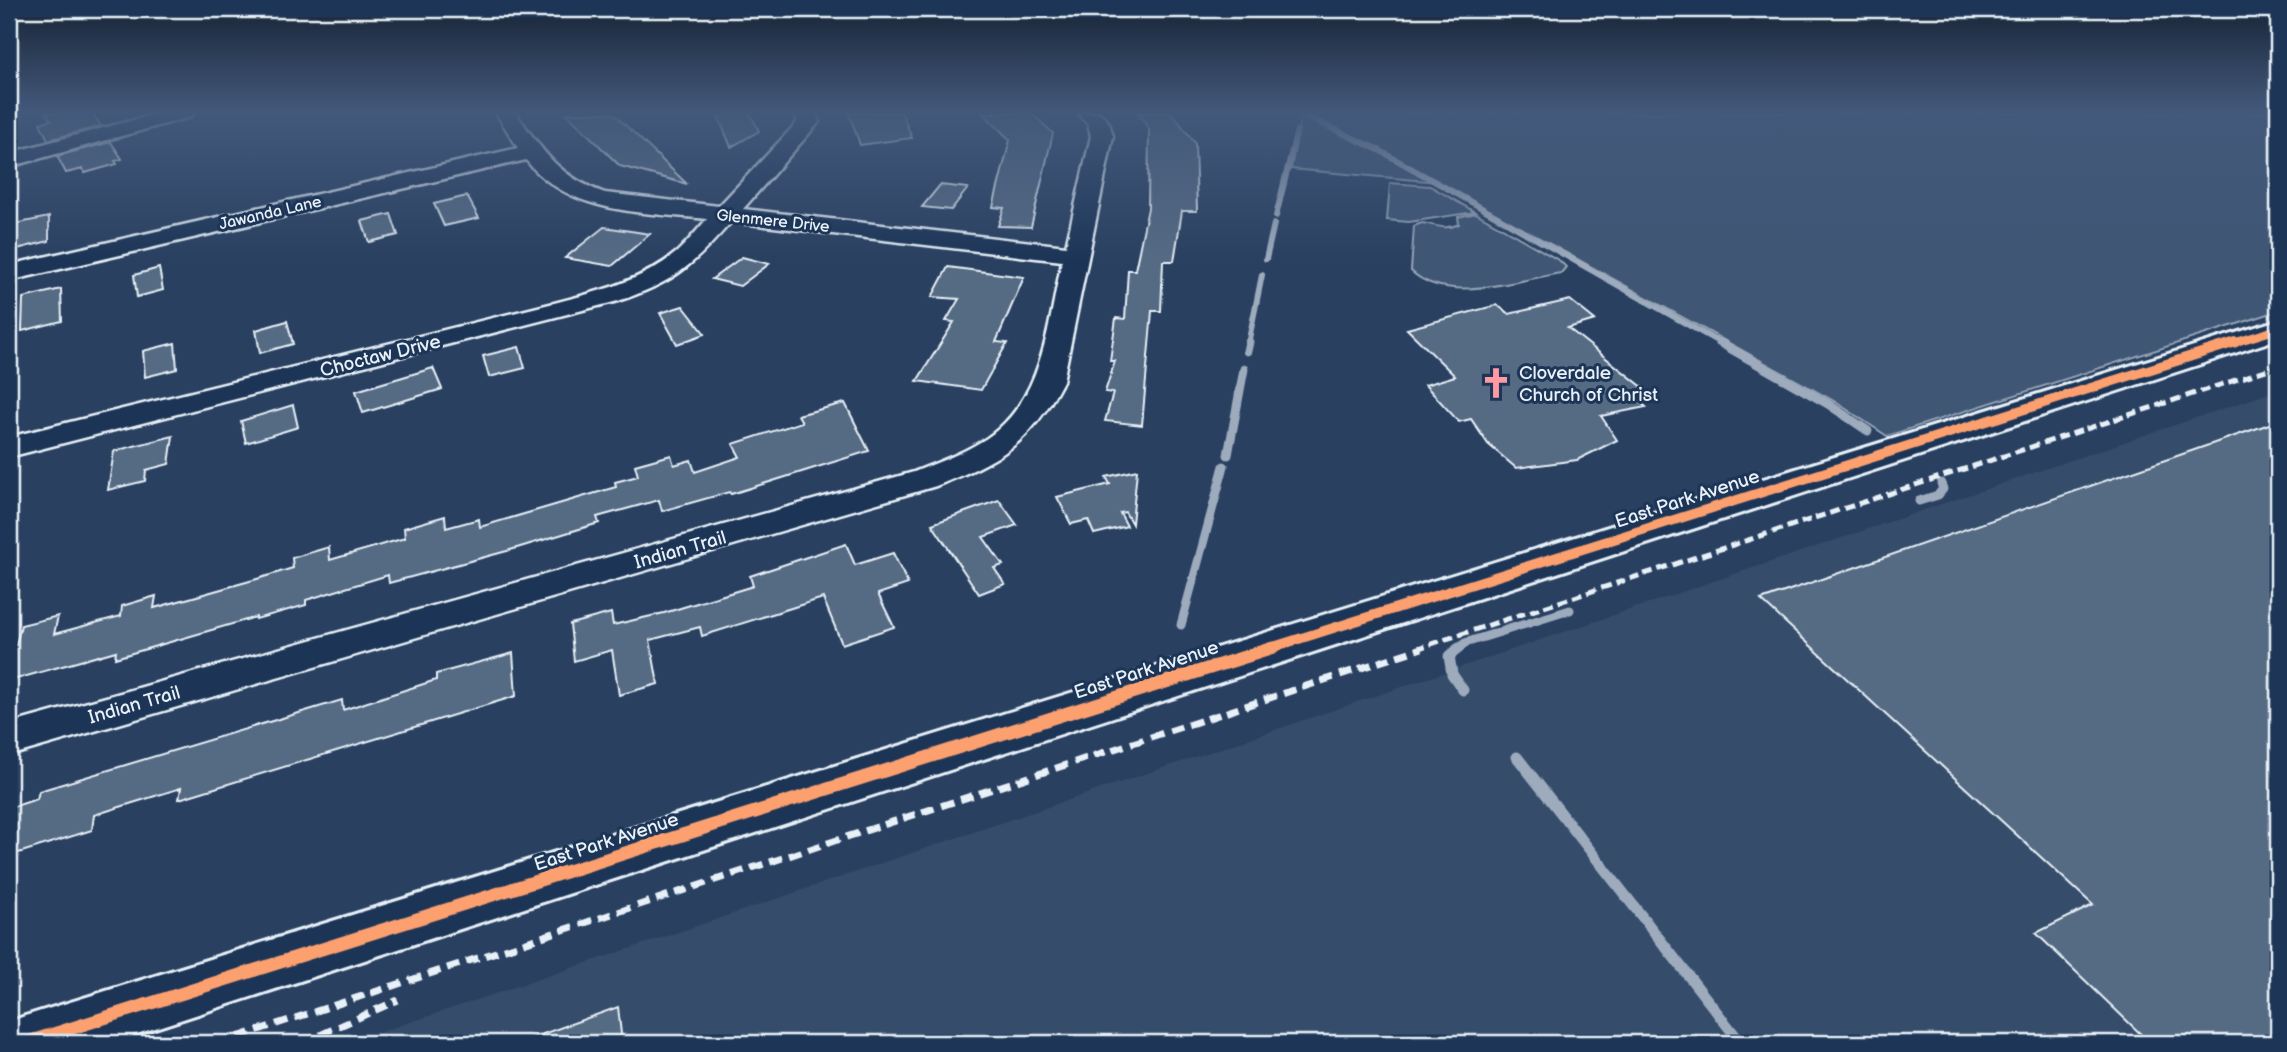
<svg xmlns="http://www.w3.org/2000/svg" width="2287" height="1052" viewBox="0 0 2287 1052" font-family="'Balsamiq Sans',sans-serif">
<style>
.built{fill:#364d6b}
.green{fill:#415774;stroke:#94a4b6;stroke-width:2}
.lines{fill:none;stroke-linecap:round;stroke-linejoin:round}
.stream-far2{stroke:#9dabbd;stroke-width:6}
.stream-far1{stroke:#9dabbd;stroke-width:9}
.stream{stroke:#9dabbd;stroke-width:11}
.building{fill:#556a83;stroke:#e8f1f8;stroke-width:2}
.street-casing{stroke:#e8f1f8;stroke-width:5}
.secondary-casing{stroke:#e8f1f8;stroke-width:6}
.street{fill:#1d3557;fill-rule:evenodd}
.secondary{fill:#1d3557;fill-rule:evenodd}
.rail-far1{stroke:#e8f1f8;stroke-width:5;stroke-dasharray:10 5;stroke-linecap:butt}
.rail{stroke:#e8f1f8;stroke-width:7;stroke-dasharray:13 7;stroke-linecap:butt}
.cycleway-far2-casing{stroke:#1d3557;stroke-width:11}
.cycleway-far1-casing{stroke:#1d3557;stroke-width:15}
.cycleway-casing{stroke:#1d3557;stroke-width:18}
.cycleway-far2{stroke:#fca06f;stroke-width:8}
.cycleway-far1{stroke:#fca06f;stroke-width:10}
.cycleway{stroke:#fca06f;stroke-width:13}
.labels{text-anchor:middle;stroke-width:6;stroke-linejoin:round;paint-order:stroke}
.far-street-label{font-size:16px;fill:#e8f1f8;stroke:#1d3557}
.street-label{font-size:19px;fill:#e8f1f8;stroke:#1d3557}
.poi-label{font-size:19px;fill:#e8f1f8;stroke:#1d3557;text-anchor:start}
</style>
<rect width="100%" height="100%" fill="#294061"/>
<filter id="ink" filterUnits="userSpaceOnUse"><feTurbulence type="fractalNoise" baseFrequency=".0143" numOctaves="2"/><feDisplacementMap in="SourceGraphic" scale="14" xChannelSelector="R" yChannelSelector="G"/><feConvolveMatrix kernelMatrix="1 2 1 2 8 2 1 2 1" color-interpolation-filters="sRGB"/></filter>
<g filter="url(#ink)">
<path class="built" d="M 2278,390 L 2278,1043 L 348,1043 L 676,933 Z"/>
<g class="green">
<path d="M 1301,113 L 2278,113 L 2278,311 L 1887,436 L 1834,401 L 1438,182 L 1291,169 Z"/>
<path d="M 1390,183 L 1430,186 L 1475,212 L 1409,222 L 1387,220 Z"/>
<path d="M 1476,213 L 1560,261 L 1566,267 L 1561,273 C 1518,280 1446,305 1411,271 L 1414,226 L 1422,223 C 1436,225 1445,231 1459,224 L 1458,217 Z"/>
</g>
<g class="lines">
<g class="stream-far2">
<path d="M 1299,113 L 1379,150 L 1722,344"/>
<path d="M 1276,216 L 1297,130"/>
<path d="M 1266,259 L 1274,224"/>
<path d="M 1248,344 L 1262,275"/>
</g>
<g class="stream-far1">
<path d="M 1719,342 L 1828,404 L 1868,431"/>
<path d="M 1247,351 L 1249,342"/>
<path d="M 1228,455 L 1244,369"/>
<path d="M 1919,501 L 1938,495 L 1943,489 L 1941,483"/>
<path d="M 1181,625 L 1224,466"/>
<path d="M 1457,649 L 1465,643 L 1570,610"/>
</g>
<g class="stream">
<path d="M 1459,648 L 1449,656 L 1452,674 L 1463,690"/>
<path d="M 1517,757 L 1741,1043"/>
</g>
</g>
<g class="building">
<path d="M 46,113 L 92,113 L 101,126 L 48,140 L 40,123 L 51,120 Z"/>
<path d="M 566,113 L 613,113 L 687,184 L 620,166 Z"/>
<path d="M 736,113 L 750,113 L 759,131 L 731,147 L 718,116 Z"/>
<path d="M 849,113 L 902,113 L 912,138 L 860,145 Z"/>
<path d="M 983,113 L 1031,113 L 1053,133 L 1031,227 L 998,226 L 1004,208 L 993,207 L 1010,140 Z"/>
<path d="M 1138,113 L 1172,113 L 1195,143 L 1197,211 L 1182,211 L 1174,261 L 1163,261 L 1161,311 L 1152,311 L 1142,425 L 1105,421 L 1113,393 L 1105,392 L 1115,361 L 1110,361 L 1116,318 L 1125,319 L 1128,270 L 1135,270 L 1148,208 L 1149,129 Z"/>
<path d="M 111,142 L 122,159 L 115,161 L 117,164 L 85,173 L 83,169 L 66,173 L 57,156 Z"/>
<path d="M 940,185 L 968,188 L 951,210 L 922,207 Z"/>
<path d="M 467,196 L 479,218 L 444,226 L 434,204 Z"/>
<path d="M 391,214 L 398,235 L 369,242 L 362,221 Z"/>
<path d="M 49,217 L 49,241 L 9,251 L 9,225 Z"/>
<path d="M 604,227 L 650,234 L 612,266 L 565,258 Z"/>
<path d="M 742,257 L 769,264 L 740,286 L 712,279 Z"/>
<path d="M 948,267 L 1024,277 L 996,342 L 1007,343 L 981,390 L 917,381 L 954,322 L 946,321 L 959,299 L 932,297 Z"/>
<path d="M 159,268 L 163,290 L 137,297 L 134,275 Z"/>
<path d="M 61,289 L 62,321 L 22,331 L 23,298 Z"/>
<path d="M 1570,300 L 1595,320 L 1568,328 L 1645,389 L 1631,394 L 1646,407 L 1601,416 L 1617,440 L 1577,460 L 1516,468 L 1488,444 L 1471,419 L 1459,422 L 1425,385 L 1455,376 L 1407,329 L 1497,305 L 1509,314 Z"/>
<path d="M 683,306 L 705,334 L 677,344 L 660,313 Z"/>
<path d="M 287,321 L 293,344 L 260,353 L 256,330 Z"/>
<path d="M 175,343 L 177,369 L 145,377 L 143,351 Z"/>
<path d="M 519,347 L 525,368 L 489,377 L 483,356 Z"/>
<path d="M 433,368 L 442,389 L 363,413 L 356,391 Z"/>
<path d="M 845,403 L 869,451 L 731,494 L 729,492 L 662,511 L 659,500 L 597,517 L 599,523 L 507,551 L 389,583 L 388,575 L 306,600 L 306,605 L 256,619 L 256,617 L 115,658 L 116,651 L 9,681 L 9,647 L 16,645 L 21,625 L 58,616 L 54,634 L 121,616 L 122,606 L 156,596 L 154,608 L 257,579 L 293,568 L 292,558 L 329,547 L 330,560 L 405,538 L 404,528 L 445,516 L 446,528 L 479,519 L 480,527 L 616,487 L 615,482 L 638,476 L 635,465 L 671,455 L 674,465 L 691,460 L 695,472 L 740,457 L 733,444 L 802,422 L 798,415 Z"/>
<path d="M 293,405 L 298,427 L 246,443 L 241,421 Z"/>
<path d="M 2278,421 L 2278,1043 L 2150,1043 L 2036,933 L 2093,905 L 1761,600 Z"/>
<path d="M 173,436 L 169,464 L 146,470 L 145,481 L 108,490 L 114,451 Z"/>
<path d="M 1137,470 L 1132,524 L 1125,512 L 1120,513 L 1127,526 L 1094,534 L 1088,520 L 1071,524 L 1057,497 L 1110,484 L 1106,477 Z"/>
<path d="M 999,500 L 1017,525 L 983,537 L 1003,565 L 994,568 L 1005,584 L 979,594 L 932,524 Z"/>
<path d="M 846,544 L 855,565 L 893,553 L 908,584 L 878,594 L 894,627 L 842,644 L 823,598 L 702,636 L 700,627 L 650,640 L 658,684 L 619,695 L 612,650 L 574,661 L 570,624 L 611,613 L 613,625 L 664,613 L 753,586 L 750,576 Z"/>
<path d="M 513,653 L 516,696 L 179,799 L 181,788 L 94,815 L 92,830 L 9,856 L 9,808 L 37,799 L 39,791 L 342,700 L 343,710 L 436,680 L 436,674 Z"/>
<path d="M 618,1007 L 622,1043 L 527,1043 L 526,1040 Z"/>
</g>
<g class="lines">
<defs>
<g id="street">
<path d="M 160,113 L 194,113 L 190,117 L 9,167 L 9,153 Z"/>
<path d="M 496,113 L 516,113 C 543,152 559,177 605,193 L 719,206 L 793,127 L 797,122 L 796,113 L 816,113 L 819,122 L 743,209 L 1066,246 L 1091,136 L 1088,124 L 1078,113 L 1100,113 L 1109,123 L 1113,136 L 1063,381 C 1030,444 1001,460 936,486 L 9,756 L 9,724 L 914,472 C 939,462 964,453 987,438 C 1044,399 1048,323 1062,261 L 731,222 C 692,266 675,282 618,301 L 9,457 L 9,437 L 550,304 C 593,293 642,282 677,252 C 688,242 697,230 707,219 C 643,212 570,215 526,160 L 9,281 L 9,265 L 518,148 Z"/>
</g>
<path id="secondary" d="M 2278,320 L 2278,339 L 109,1043 L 9,1043 L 9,1022 L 25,1016 Z"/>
</defs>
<use href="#street" class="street-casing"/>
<use href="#secondary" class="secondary-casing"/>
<use href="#street" class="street"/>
<use href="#secondary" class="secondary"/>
<path class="rail-far1" d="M 1416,649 L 2278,366"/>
<g class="rail">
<path d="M 219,1043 L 1422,648"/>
<path d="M 302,1043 L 398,1000"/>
</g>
<defs>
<path id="cycleway-far2" d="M 2230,344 L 2278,329"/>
<path id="cycleway-far1" d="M 1267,649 L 2236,342"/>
<path id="cycleway" d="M 25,1043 L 1273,648"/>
</defs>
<use href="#cycleway-far2" class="cycleway-far2-casing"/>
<use href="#cycleway-far1" class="cycleway-far1-casing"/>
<use href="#cycleway" class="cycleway-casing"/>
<use href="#cycleway-far2" class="cycleway-far2"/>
<use href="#cycleway-far1" class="cycleway-far1"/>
<use href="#cycleway" class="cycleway"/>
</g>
</g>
<linearGradient id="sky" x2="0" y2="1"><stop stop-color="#172335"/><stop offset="0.43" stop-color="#43597b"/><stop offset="1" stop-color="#43597b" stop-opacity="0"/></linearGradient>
<rect width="2287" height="260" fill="url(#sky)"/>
<defs>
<symbol id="church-bare" viewBox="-9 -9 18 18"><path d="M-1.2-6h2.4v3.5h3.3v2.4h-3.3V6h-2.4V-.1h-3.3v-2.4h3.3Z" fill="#ff9aa2" stroke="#1d3557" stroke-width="2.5" paint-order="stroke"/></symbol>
</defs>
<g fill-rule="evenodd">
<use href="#church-bare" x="1474" y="361" width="44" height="44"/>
</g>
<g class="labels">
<g class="far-street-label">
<text transform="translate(270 212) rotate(-13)" y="6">Jawanda Lane</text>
<text transform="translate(773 220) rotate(6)" y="6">Glenmere Drive</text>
</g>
<g class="street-label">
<text transform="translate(380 355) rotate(-14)" y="7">Choctaw Drive</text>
<text transform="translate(1687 498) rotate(-18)" y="7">East Park Avenue</text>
<text transform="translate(680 549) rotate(-16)" y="7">Indian Trail</text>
<text transform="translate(1146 669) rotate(-18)" y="7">East Park Avenue</text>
<text transform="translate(134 704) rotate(-16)" y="7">Indian Trail</text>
<text transform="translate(606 841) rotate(-18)" y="7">East Park Avenue</text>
</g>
<g class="poi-label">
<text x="1519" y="379">Cloverdale<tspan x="1519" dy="22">Church of Christ</tspan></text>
</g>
</g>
<rect width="2287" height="1052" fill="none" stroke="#1d3557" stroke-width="35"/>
<rect x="18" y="18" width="2252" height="1017" fill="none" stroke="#e8f1f8" stroke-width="2.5" filter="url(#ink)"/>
</svg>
